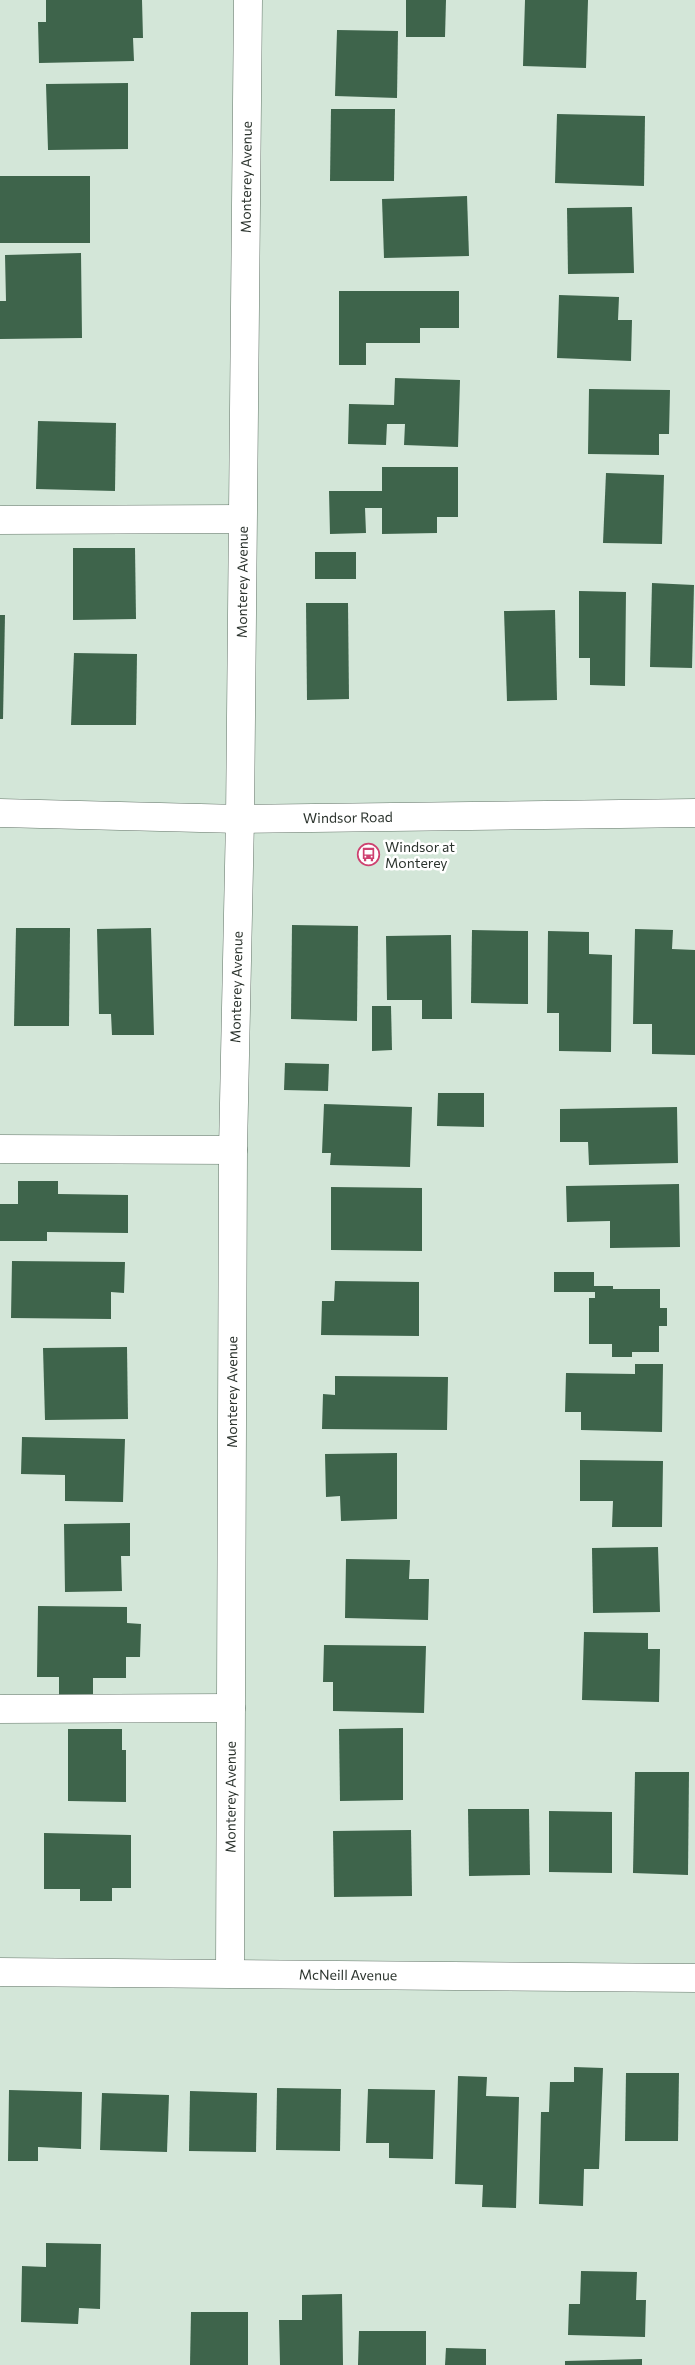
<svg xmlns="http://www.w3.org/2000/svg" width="695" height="2365" viewBox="0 0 695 2365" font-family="Commissioner,sans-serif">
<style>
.building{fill:#3e644b}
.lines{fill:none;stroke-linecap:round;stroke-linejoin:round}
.minor-casing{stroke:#647569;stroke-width:29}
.minor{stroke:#fff;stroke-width:28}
.labels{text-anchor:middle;stroke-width:5;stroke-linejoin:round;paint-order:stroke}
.street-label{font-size:14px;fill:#2c342e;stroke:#fff}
.poi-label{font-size:14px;fill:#2c342e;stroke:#fff;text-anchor:start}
</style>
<rect width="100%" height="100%" fill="#d3e6d8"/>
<g class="building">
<path d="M 46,0 L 142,0 L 143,38 L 133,38 L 134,61 L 39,63 L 38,22 L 46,22 Z"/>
<path d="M 406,0 L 446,0 L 445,37 L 406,37 Z"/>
<path d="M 525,0 L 588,0 L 586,68 L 523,66 Z"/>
<path d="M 337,30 L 398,31 L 397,98 L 335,96 Z"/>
<path d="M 128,83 L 128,149 L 48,150 L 46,84 Z"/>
<path d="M 331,109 L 395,109 L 394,181 L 330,181 Z"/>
<path d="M 557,114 L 645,116 L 644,186 L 555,183 Z"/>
<rect x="0" y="176" width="90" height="67"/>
<path d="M 467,196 L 469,256 L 384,258 L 382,199 Z"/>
<path d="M 632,207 L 634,273 L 568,274 L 567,208 Z"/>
<path d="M 81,253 L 82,338 L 0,339 L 0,301 L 6,301 L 5,255 Z"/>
<path d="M 339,291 L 459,291 L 459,328 L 420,328 L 420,343 L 366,343 L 366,365 L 339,365 Z"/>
<path d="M 559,295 L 619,297 L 618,320 L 632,320 L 631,361 L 557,358 Z"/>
<path d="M 395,378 L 460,380 L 458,447 L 404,445 L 405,424 L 387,424 L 386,445 L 348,444 L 349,404 L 394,405 Z"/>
<path d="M 589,389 L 670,390 L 669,434 L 659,434 L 659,455 L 588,454 Z"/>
<path d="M 38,421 L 116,423 L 115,491 L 36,489 Z"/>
<path d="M 382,467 L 458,467 L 458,517 L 437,517 L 437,533 L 382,534 L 382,508 L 365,508 L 366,533 L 330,534 L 329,491 L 382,491 Z"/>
<path d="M 606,473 L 664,475 L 662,544 L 603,543 Z"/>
<path d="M 73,548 L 135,548 L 136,619 L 73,620 Z"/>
<rect x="315" y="552" width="41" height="27"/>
<path d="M 652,583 L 694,585 L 692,668 L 650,667 Z"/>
<path d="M 579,591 L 626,592 L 625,686 L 590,685 L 590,658 L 579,658 Z"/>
<path d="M 306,603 L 348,603 L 349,699 L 307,700 Z"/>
<path d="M 555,610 L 557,700 L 507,701 L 504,611 Z"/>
<path d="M 0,615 L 5,615 L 3,719 L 0,719 Z"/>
<path d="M 74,653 L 137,654 L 136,725 L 71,725 Z"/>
<path d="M 292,925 L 358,926 L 357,1021 L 291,1019 Z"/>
<path d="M 16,928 L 70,928 L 69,1026 L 14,1026 Z"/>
<path d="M 151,928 L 154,1035 L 112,1035 L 111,1014 L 99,1014 L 97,929 Z"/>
<path d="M 635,929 L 673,930 L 672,949 L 695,950 L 695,1055 L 652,1054 L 652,1024 L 633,1024 Z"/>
<path d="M 472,930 L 528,931 L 528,1004 L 471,1003 Z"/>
<path d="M 548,931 L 589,932 L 589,954 L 612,955 L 611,1052 L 559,1051 L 559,1013 L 547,1013 Z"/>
<path d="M 451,935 L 452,1019 L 422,1019 L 422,1000 L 387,1000 L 386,936 Z"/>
<path d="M 372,1006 L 391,1006 L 392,1050 L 372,1051 Z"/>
<path d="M 285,1063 L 329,1064 L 328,1091 L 284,1090 Z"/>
<path d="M 438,1093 L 484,1093 L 484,1127 L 437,1126 Z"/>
<path d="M 324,1104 L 412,1107 L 410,1167 L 330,1165 L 331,1153 L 322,1153 Z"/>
<path d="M 677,1107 L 678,1163 L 589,1165 L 588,1142 L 560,1142 L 560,1109 Z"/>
<path d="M 18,1181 L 58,1181 L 58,1194 L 128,1195 L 128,1233 L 47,1232 L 47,1241 L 0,1241 L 0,1204 L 18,1204 Z"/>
<path d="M 679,1184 L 680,1247 L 610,1248 L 610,1221 L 567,1222 L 566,1186 Z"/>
<path d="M 331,1187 L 422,1188 L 422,1251 L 331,1250 Z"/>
<path d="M 12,1261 L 125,1262 L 124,1293 L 111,1292 L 111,1319 L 11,1318 Z"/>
<path d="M 554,1272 L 594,1272 L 594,1286 L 613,1286 L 613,1289 L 660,1289 L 660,1308 L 667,1308 L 667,1326 L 659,1326 L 659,1352 L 632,1352 L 632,1357 L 612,1357 L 612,1344 L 589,1344 L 589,1298 L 595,1298 L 595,1292 L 554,1292 Z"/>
<path d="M 335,1281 L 419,1282 L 419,1336 L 321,1335 L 322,1301 L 334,1301 Z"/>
<path d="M 127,1347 L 128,1419 L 45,1420 L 43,1348 Z"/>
<path d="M 635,1364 L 663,1364 L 662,1432 L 581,1430 L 581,1412 L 565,1412 L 566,1373 L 635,1374 Z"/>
<path d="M 335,1376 L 448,1377 L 447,1430 L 322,1429 L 323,1394 L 335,1395 Z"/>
<path d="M 22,1437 L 125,1439 L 123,1502 L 65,1501 L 65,1475 L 21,1474 Z"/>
<path d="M 397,1453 L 397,1519 L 341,1521 L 340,1496 L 326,1497 L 325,1454 Z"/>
<path d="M 580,1460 L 663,1461 L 662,1527 L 612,1527 L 613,1501 L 580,1501 Z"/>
<path d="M 130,1523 L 130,1556 L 121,1556 L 122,1591 L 65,1592 L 64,1524 Z"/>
<path d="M 658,1547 L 660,1612 L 593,1613 L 592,1548 Z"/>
<path d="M 346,1559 L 410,1560 L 409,1579 L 429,1579 L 428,1620 L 345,1618 Z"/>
<path d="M 38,1606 L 127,1607 L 127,1623 L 141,1624 L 140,1657 L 126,1657 L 126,1678 L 93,1678 L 93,1697 L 59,1697 L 59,1677 L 37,1677 Z"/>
<path d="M 584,1632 L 648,1633 L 648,1649 L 660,1649 L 659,1702 L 582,1700 Z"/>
<path d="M 324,1645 L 426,1646 L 424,1713 L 333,1711 L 333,1682 L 323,1682 Z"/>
<path d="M 403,1728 L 403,1800 L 340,1801 L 339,1729 Z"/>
<path d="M 68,1729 L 122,1729 L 122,1750 L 126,1750 L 126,1802 L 68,1801 Z"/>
<path d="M 635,1772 L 689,1772 L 688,1875 L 633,1873 Z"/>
<path d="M 468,1809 L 529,1809 L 530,1875 L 469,1876 Z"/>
<path d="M 549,1811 L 612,1812 L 612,1873 L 549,1872 Z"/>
<path d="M 411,1830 L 412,1896 L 334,1897 L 333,1831 Z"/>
<path d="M 44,1833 L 131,1835 L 131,1888 L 112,1888 L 112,1901 L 80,1901 L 80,1889 L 44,1889 Z"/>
<path d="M 574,2067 L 603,2068 L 599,2169 L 584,2169 L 583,2206 L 539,2204 L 541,2112 L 549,2112 L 550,2082 L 574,2082 Z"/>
<path d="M 626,2073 L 679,2073 L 678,2141 L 625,2141 Z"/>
<path d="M 458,2076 L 487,2077 L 486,2096 L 519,2097 L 516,2208 L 482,2207 L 483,2185 L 455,2184 Z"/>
<path d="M 277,2088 L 341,2089 L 340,2151 L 276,2150 Z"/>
<path d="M 368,2089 L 435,2090 L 433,2159 L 389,2158 L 389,2143 L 366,2143 Z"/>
<path d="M 9,2090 L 82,2092 L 81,2149 L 38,2147 L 38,2161 L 8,2161 Z"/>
<path d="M 190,2091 L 257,2093 L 256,2152 L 189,2151 Z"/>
<path d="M 102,2093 L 169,2095 L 167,2152 L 100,2150 Z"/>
<path d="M 46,2243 L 101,2244 L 100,2309 L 79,2308 L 78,2324 L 21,2322 L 22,2266 L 46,2267 Z"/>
<path d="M 581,2271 L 637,2272 L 636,2300 L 646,2300 L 645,2337 L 568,2335 L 569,2304 L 580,2304 Z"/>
<path d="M 342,2294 L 343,2365 L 280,2365 L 279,2320 L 302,2320 L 302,2295 Z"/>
<path d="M 191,2312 L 248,2312 L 248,2365 L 190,2365 Z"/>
<path d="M 359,2331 L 426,2331 L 426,2365 L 358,2365 Z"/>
<path d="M 446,2348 L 486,2349 L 486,2365 L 445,2365 Z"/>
<path d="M 642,2359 L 642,2365 L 565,2365 L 565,2361 Z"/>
</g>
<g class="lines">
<defs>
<g id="minor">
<path d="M 0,520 L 242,519"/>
<path id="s1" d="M 0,813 L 240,819 L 695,813"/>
<path d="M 0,1149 L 233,1150"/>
<path d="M 0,1709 L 231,1708"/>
<path id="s2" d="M 0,1972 L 695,1978"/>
<path id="s3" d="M 230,1973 L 233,1150 L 240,819 L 248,0"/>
</g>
</defs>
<use href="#minor" class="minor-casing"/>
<use href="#minor" class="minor"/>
</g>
<defs>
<symbol id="bus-ring" viewBox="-11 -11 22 22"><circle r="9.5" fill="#fff" stroke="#ce4170" stroke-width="1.5"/><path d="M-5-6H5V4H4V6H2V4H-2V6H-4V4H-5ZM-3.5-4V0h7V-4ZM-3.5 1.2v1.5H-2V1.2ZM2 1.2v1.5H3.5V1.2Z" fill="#ce4170"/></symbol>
</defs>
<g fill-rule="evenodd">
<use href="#bus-ring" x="356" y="842" width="25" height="25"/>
</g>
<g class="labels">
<g class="street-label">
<text dy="5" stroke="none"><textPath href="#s3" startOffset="1796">Monterey Avenue</textPath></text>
<text dy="5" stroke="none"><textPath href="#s3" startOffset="1391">Monterey Avenue</textPath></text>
<text dy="5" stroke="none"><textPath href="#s1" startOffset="348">Windsor Road</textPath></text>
<text dy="5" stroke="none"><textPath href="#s3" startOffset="986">Monterey Avenue</textPath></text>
<text dy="5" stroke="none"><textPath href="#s3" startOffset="581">Monterey Avenue</textPath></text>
<text dy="5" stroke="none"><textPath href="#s3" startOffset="176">Monterey Avenue</textPath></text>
<text dy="5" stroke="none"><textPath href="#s2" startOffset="348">McNeill Avenue</textPath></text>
</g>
<g class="poi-label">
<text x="385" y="852">Windsor at<tspan x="385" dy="16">Monterey</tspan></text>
</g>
</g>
</svg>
